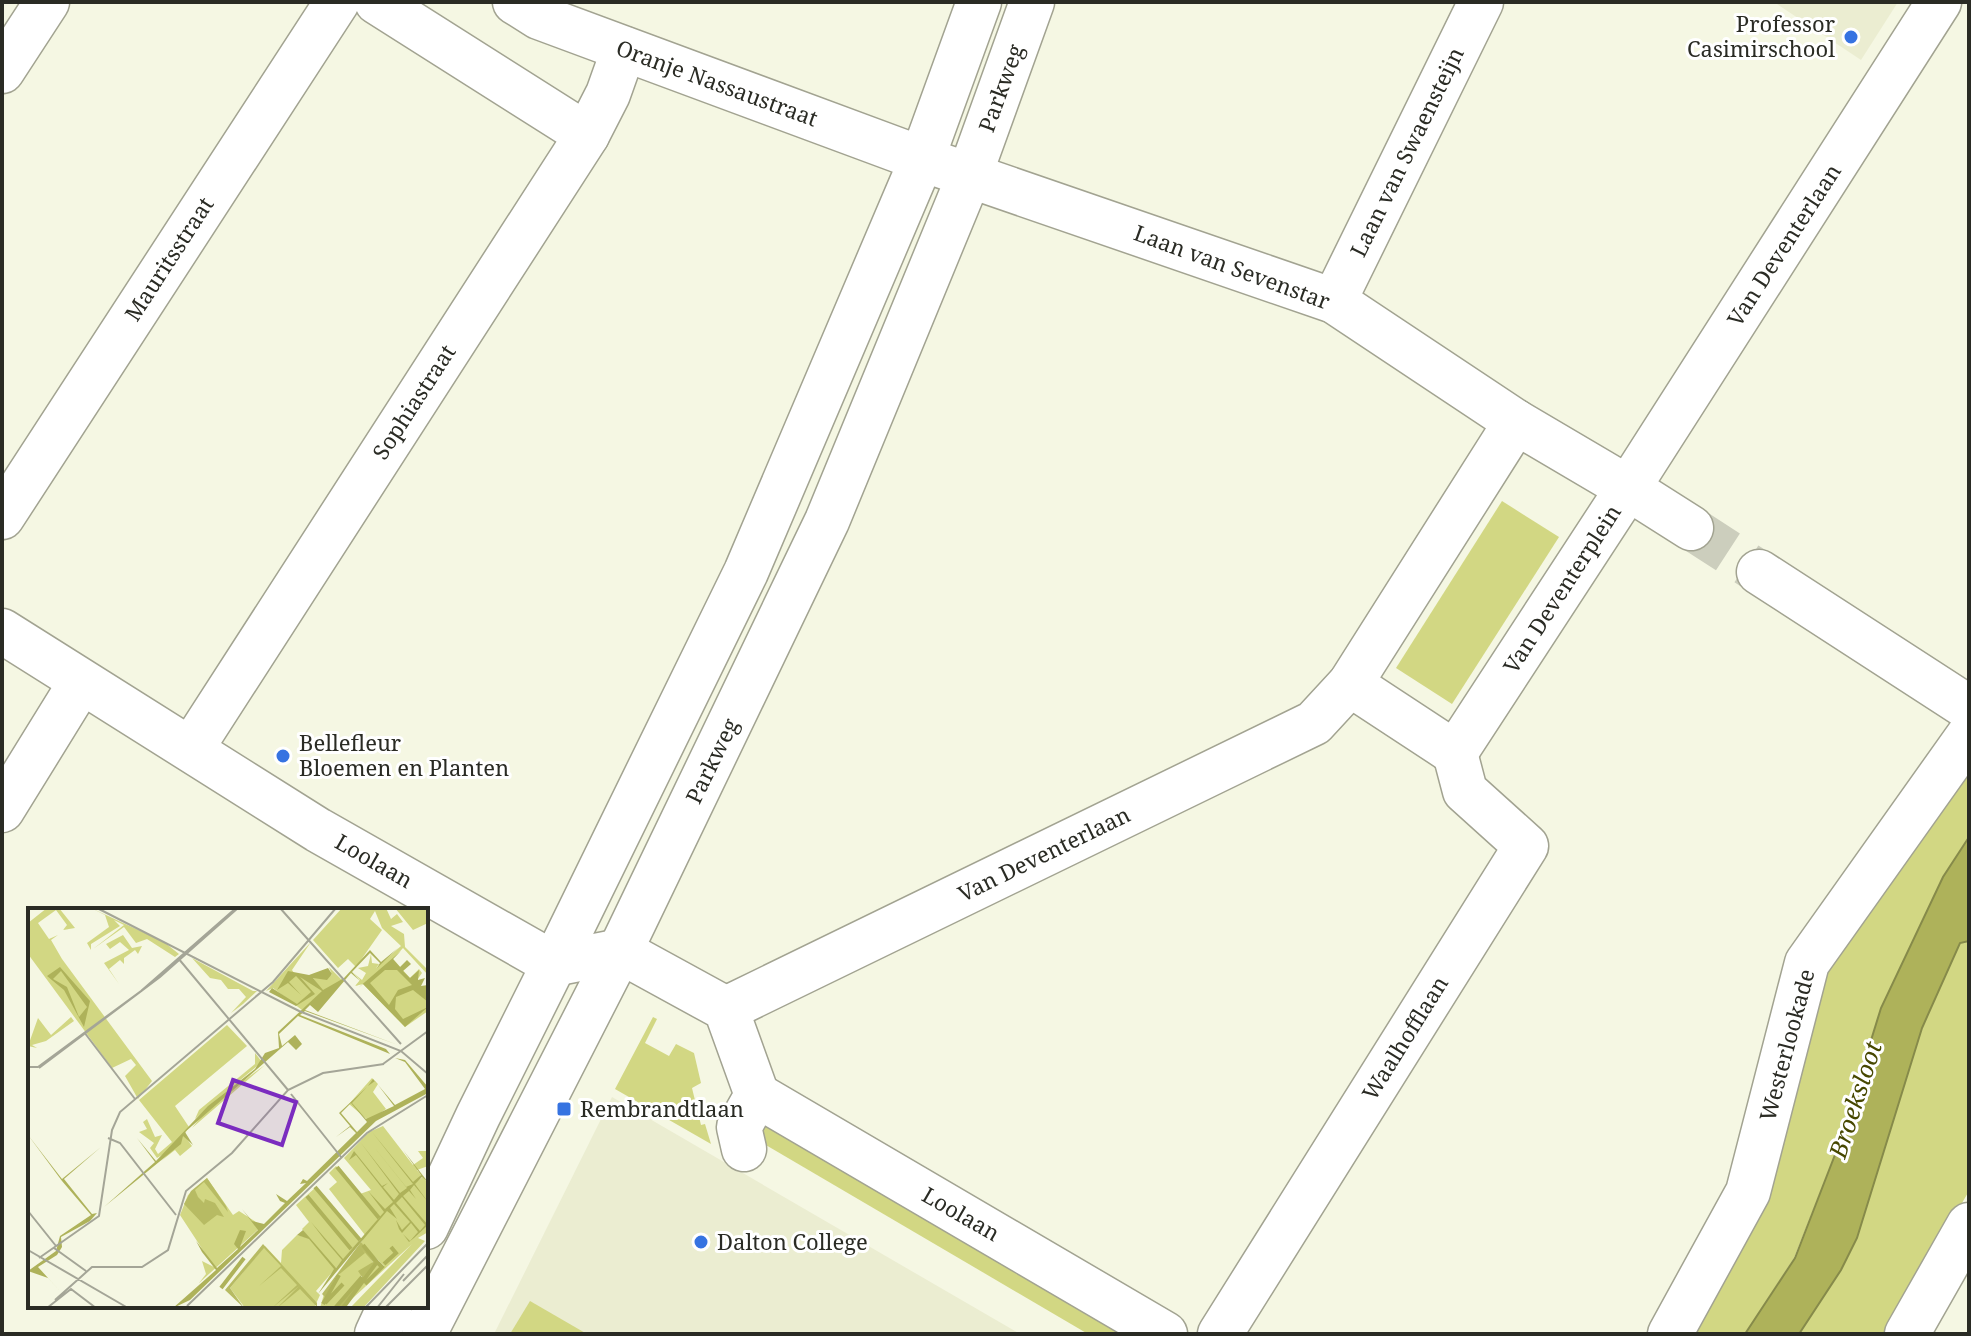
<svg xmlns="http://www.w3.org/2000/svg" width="1971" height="1336" viewBox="0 0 1971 1336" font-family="'Noto Serif',serif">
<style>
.built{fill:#ebedd1}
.green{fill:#d2d783}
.water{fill:#aeb25a;stroke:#868a4a;stroke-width:2}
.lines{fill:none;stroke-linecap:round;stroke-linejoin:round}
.minor-tunnel{stroke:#cccebd;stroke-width:44;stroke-dasharray:44 22;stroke-linecap:butt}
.minor-casing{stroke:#a2a391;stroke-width:47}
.minor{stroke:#fff;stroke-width:44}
.poi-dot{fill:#3673e1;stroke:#fff;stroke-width:3}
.labels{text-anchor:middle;stroke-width:6;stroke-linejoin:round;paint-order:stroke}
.poi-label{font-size:22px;fill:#2a2b24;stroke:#fff;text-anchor:start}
.street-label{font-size:22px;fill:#2a2b24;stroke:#fff}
.water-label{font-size:24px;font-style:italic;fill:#474800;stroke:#fff}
.inset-river{fill:none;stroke:#aeb25a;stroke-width:4}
.inset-road{fill:none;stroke:#a4a597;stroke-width:2}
.view{fill:#7b2cbf;fill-opacity:0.15;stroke:#7b2cbf;stroke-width:4}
.inset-edge{fill:none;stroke:#2a2b24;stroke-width:4}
</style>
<rect width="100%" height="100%" fill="#f5f7e3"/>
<g class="built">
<path d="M 1774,2 L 1898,2 L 1861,60 Z"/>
<path d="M 612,1097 L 1020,1334 L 494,1334 Z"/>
</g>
<g class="green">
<path d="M 1502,501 L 1559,537 L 1452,704 L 1396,668 Z"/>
<path d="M 1969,771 L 1969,837 L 1943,877 L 1881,1008 L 1838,1147 L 1794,1258 L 1745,1334 L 1692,1334 L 1831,965 Z"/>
<path d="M 1969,941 L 1969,1191 L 1885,1334 L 1799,1334 L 1841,1270 L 1922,1028 L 1960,943 Z"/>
<path d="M 653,1017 L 657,1019 L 645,1043 L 669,1056 L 676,1044 L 694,1053 L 701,1083 L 692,1088 L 701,1125 L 705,1124 L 711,1144 L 615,1089 Z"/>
<path d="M 764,1124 L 1121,1334 L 1088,1334 L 754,1138 Z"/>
<path d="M 530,1301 L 587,1334 L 510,1334 Z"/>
</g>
<path class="water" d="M 1969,837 L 1969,941 L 1960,943 L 1922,1028 L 1857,1238 L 1841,1270 L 1799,1334 L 1745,1334 L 1795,1258 L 1838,1147 L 1881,1008 L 1943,877 Z"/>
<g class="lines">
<path class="minor-tunnel" d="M 1691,528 L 1759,572"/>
<defs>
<g id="minor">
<path d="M 377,2 L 587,135"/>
<path d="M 515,2 L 539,17 L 922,159 L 1334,301 L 1516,422 L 1628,488 L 1691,528"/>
<path d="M 2,71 L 47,2"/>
<path d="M 1334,301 L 1481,2"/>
<path d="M 2,517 L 337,2"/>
<path d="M 1759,572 L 1969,708"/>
<path d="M 2,631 L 318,830 L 554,964 L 620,951 L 726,1009 L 757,1095 L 739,1127 L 744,1149"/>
<path d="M 1350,684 L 1455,753"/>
<path d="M 191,749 L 587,135 L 608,94 L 624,49"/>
<path d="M 1455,753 L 1628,488 L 1939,2"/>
<path d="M 2,810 L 81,682"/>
<path d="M 726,1009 L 1314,723 L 1350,684 L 1516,422"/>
<path d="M 757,1095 L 1165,1334"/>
<path d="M 426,1227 L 478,1116 L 554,964 L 746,572 L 922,159 L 979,2"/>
<path d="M 377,1334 L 390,1306"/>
<path d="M 424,1334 L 620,951 L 827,521 L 970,174 L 1032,2"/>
<path d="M 1220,1334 L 1526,846 L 1465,791 L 1455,753"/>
<path d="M 1670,1334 L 1748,1192 L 1807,963 L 1969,735"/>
<path d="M 1907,1334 L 1969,1225"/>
</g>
</defs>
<use href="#minor" class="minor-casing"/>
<use href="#minor" class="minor"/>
</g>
<g class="poi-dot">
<circle cx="1851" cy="37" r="8"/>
<circle cx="283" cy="756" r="8"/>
<rect x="556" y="1101" width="16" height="16" rx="4"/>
<circle cx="701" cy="1242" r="8"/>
</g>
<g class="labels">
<g class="poi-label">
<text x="1835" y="32" text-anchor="end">Professor<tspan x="1835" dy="25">Casimirschool</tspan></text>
<text x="299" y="751">Bellefleur<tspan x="299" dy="25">Bloemen en Planten</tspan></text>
<text x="580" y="1117">Rembrandtlaan</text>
<text x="717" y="1250">Dalton College</text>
</g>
<g class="street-label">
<text transform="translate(717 83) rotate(20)" y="8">Oranje Nassaustraat</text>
<text transform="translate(1001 88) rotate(-70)" y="8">Parkweg</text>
<text transform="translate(1407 152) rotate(-64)" y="8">Laan van Swaensteijn</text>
<text transform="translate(1784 245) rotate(-57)" y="8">Van Deventerlaan</text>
<text transform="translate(169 259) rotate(-57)" y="8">Mauritsstraat</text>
<text transform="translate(1232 267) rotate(20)" y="8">Laan van Sevenstar</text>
<text transform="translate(414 402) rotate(-57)" y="8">Sophiastraat</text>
<text transform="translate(1562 589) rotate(-57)" y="8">Van Deventerplein</text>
<text transform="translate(712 761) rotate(-64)" y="8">Parkweg</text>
<text transform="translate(1044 854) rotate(-26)" y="8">Van Deventerlaan</text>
<text transform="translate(374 861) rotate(30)" y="8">Loolaan</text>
<text transform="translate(1405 1038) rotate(-58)" y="8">Waalhofflaan</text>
<text transform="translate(1787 1045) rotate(-75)" y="8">Westerlookade</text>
<text transform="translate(961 1214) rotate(30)" y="8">Loolaan</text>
</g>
<g class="water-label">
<text transform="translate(1856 1100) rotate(-72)" y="8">Broeksloot</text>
</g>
</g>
<g transform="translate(28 908)">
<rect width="400" height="400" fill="#f5f7e3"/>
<path d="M 19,0 L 31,0 L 47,20 L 35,22 L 39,17 L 28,2 L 10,15 L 21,31 L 30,27 L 23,32 L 34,51 L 124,173 L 110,191 L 97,168 L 108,157 L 103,151 L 84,160 L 0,46 L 0,15 ZM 63,0 L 136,34 L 151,46 L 147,49 L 119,31 L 108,35 L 96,19 L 65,41 L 96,17 L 86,12 L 92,18 L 63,36 L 63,42 L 59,35 L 81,19 L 77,7 ZM 314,0 L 358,0 L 363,11 L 369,6 L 375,14 L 363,18 L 376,26 L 377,39 L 400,62 L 400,67 L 375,40 L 365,51 L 382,70 L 391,61 L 394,65 L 389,72 L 400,90 L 400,103 L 377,119 L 335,76 L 327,78 L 332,72 L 324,64 L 334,72 L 338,65 L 330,60 L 340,58 L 343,46 L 344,55 L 351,56 L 348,60 L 373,38 L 354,20 L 347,3 L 342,11 L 354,22 L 328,59 L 320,51 L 310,60 L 285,32 ZM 367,0 L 400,0 L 400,15 L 385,22 ZM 95,27 L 104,40 L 114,38 L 110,46 L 107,42 L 96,50 L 96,56 L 92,52 L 81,61 L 91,76 L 76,55 L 101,42 L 92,34 L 82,41 L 78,36 ZM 283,34 L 264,62 L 268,68 L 249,82 L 268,68 L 282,70 L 293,81 L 285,70 L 304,67 L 301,59 L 314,72 L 274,102 L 245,80 L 238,83 ZM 164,50 L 225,83 L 229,83 L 215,96 L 203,105 L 218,89 L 211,81 L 200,81 L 193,72 L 182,70 ZM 43,109 L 46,113 L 18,133 L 4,137 L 9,140 L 0,138 L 10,110 L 23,127 ZM 199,117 L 219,138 L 147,198 L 161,219 L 156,227 L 164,238 L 152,248 L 147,242 L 133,253 L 147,239 L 129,250 L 122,240 L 126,235 L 111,224 L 119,221 L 115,214 L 119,211 L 127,229 L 134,227 L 127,241 L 130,246 L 144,234 L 111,192 ZM 227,145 L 234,154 L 182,197 L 237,157 L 164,220 L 182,198 L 167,211 L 171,202 L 227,156 ZM 344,170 L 350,176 L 345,184 L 358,201 L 341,213 L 321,196 ZM 355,218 L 385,257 L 395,250 L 390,243 L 400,243 L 400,258 L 389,262 L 393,267 L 385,276 L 395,269 L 400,275 L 400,324 L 390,330 L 397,333 L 335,400 L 322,400 L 384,336 L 314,400 L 349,354 L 353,359 L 337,378 L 356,358 L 333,335 L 337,327 L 301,281 L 309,274 L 301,265 L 308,258 L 332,286 L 343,282 L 316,250 L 341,224 ZM 179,270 L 205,307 L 211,303 L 234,318 L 171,375 L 178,366 L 174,353 L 186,359 L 152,307 L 160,287 ZM 287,280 L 331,333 L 288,383 L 292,387 L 286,400 L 217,400 L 202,380 L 237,338 L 253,355 L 254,342 L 269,327 L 281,330 L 274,321 L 281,314 L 268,297 ZM 333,338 L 345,354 L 306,400 L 292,400 L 296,386 Z" fill="#d2d783"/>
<path d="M 179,270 L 198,298 L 200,304 L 176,274 L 167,282 L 170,289 L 176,295 L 177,291 L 187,295 L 196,309 L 189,307 L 176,317 L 156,296 L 163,283 ZM 333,334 L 349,354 L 314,400 L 307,400 L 334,369 L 330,363 L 345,354 L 333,340 L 337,345 L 308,369 L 297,389 L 294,386 ZM 235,336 L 289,395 L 289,399 L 272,381 L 249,400 L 271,378 L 244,400 L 269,377 L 253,360 L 231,378 L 253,358 L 236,340 L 202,380 L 216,400 L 197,382 Z" fill="#b7bb63"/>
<path d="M 370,40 L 349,60 L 352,55 L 342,45 L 324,64 L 332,73 L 323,65 L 290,104 L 282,97 L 277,102 L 370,137 L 277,103 L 272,107 L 358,141 L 362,146 L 270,108 L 251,126 L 254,138 L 267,127 L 274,136 L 268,142 L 260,134 L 157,224 L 165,237 L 155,228 L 153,236 L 76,299 L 127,254 L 109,230 L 128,253 L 180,198 L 227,161 L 237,145 L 251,140 L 250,124 L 294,83 L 272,69 L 287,86 L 268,98 L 241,84 L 244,80 L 269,96 L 283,84 L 268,68 L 261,74 L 273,87 L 260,75 L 249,82 L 260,63 L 281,67 L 300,60 L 304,66 L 299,72 L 285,70 L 295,82 L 316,70 L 342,42 L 353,54 ZM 373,43 L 365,51 L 372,59 L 379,52 L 383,56 L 375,63 L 382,70 L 391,62 L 390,72 L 397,70 L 393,78 L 400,77 L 400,94 L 385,82 L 368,89 L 367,101 L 375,111 L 400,99 L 377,119 L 335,76 L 330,80 ZM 357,62 L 369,62 L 384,77 L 370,82 L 361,97 L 342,75 ZM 32,59 L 62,93 L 56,119 L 36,82 L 19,68 ZM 33,63 L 59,99 L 51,109 L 39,79 L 25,71 ZM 367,150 L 377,152 L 400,179 L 400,185 L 348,213 L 162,392 L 145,400 L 188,362 L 174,344 L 168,333 L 189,360 L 210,341 L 206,336 L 212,322 L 218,323 L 212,339 L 230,322 L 214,301 L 224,313 L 236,316 L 257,295 L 252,293 L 248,286 L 259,293 L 278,275 L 272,276 L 275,271 L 279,273 L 328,225 L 322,219 L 308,229 L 322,218 L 311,205 L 339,179 L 324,195 L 338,211 L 366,198 L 347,173 L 340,178 L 345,171 L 367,197 L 397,181 L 377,154 ZM 323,195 L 339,214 L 329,224 L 313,205 ZM 344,224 L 385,274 L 393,267 L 375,242 L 400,274 L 394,269 L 387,276 L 400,294 L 386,277 L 382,282 L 388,291 L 381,283 L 375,288 L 400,317 L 386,330 L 381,334 L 375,326 L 382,333 L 390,324 L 383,315 L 374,325 L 371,321 L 368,312 L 374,322 L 382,314 L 366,296 L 362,300 L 369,311 L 359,303 L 290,386 L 306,361 L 281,331 L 269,327 L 275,322 L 308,360 L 314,352 L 296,331 L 283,314 L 315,351 L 356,304 L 340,283 L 357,301 L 365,294 L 328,247 L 321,252 L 326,243 L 354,278 L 360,275 L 355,279 L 366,292 L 371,286 L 333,235 L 372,285 L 379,280 L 346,239 L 378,279 L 385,276 ZM 374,289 L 397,317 L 392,323 L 368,295 ZM 0,227 L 34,271 L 73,239 L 36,271 L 64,306 L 69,305 L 62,313 L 33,329 L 34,339 L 29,347 L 10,359 L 32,383 L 20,370 L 0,363 L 28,343 L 32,328 L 63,307 L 34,273 Z" fill="#aeb25a" fill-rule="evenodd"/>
<path class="inset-river" d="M 309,259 L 351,310M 287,279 L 332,332M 279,288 L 323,341M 356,356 L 368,345 L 363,339M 337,376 L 354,359 L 350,355M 193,380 L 216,350M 297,395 L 315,376M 295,396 L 311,367M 307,400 L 334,369M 315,400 L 349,354 L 335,337"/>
<path class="inset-road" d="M 69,0 L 271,103 L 373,143 L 400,166M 252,0 L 373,136M 150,50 L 260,182M 56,124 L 107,191M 355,156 L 400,123M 0,159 L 10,159 L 113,83 L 208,0M 11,160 L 132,69 L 210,0M 263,186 L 313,249M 80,230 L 92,235 L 148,307M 0,303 L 28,338M 26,340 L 58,363M 0,342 L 100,400M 11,350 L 71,308 L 84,222 L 92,204 L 245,74 L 308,0M 375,373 L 400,347M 27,392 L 64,359 L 114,359 L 140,342 L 158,283 L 204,245 L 260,182 L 295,165 L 356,156M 159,398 L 339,225 L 400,187M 19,400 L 43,381 L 68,400M 337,400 L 400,335M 349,400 L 376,366M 357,400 L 400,357"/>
<path class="view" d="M 205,172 L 268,194 L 254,237 L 190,215 Z"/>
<rect width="400" height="400" class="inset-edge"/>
</g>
<rect width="1971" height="1336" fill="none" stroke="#2a2b24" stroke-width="8"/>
</svg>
